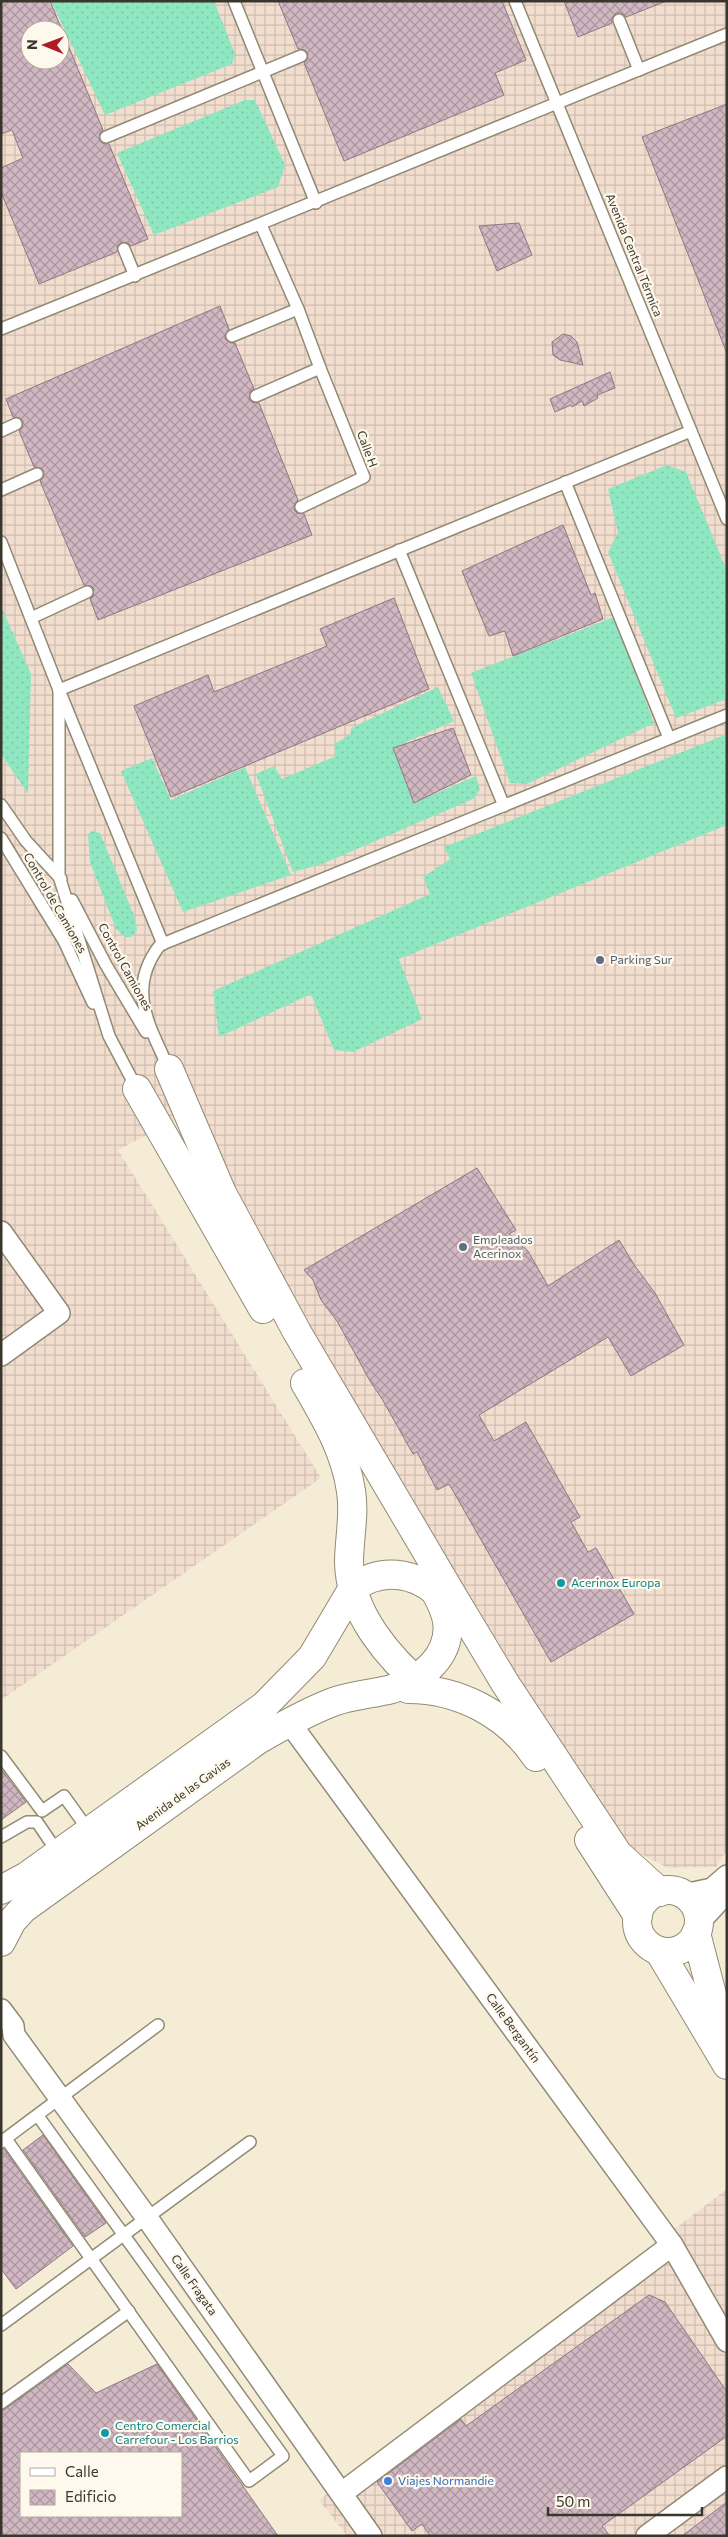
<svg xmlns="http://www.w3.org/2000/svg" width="728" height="2537" viewBox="0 0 728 2537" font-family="Commissioner,sans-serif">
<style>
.industrial{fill:url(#industrial-grid);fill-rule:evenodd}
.grass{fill:url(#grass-dots)}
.building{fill:url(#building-cross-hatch);stroke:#8f7882;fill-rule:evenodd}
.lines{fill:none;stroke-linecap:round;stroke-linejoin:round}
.lane-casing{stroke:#928a75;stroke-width:14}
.street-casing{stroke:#928a75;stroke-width:24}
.secondary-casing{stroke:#928a75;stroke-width:30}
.lane{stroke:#fff;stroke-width:11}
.street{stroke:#fff;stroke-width:21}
.secondary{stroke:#fff;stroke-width:28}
.service-dot{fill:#5c6f8a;stroke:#fef9ec;stroke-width:2}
.culture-dot{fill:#0f9aa8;stroke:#fef9ec;stroke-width:2}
.shop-dot{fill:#3f7fe0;stroke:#fef9ec;stroke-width:2}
.labels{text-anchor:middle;stroke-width:4.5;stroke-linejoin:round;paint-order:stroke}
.street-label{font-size:12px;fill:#39362d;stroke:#fef9ec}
.service-label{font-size:12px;fill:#4e5e75;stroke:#fef9ec;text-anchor:start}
.culture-label{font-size:12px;fill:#0d838f;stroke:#fef9ec;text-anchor:start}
.shop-label{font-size:12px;fill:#366cbe;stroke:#fef9ec;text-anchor:start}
</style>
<defs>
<pattern id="industrial-grid" width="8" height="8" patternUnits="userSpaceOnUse" patternTransform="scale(1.25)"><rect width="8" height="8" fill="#f2decf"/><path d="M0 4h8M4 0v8" fill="none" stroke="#d0bfb2"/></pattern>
<pattern id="grass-dots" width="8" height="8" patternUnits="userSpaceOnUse" patternTransform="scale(1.25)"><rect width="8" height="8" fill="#8ee7c1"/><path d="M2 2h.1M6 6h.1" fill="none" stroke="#7bc7a6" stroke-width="1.8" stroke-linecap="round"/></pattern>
<pattern id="building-cross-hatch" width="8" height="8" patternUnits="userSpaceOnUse" patternTransform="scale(1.25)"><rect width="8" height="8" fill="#d0b7c2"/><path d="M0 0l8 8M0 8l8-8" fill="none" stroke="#aa969e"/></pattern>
</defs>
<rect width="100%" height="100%" fill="#f4ecd5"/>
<g class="industrial">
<path d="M 1,1 L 727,1 L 727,1850 L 716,1867 L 668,1868 L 624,1845 L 572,1769 L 276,1272 L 191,1112 L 118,1150 L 321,1478 L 1,1700 ZM 30,30 L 60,30 L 60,60 L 30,60 Z"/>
<path d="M 727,2189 L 727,2536 L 347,2536 L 319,2500 Z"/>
</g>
<g class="grass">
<path d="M 51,1 L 214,1 L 235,54 L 232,64 L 105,115 Z"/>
<path d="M 245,100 L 255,100 L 285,165 L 278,187 L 154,235 L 117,153 Z"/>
<path d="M 667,465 L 686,472 L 727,571 L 727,699 L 676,718 L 608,552 L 618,533 L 608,489 Z"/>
<path d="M 1,606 L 31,674 L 28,794 L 1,754 Z"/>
<path d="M 614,617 L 654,723 L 527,784 L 510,783 L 471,673 Z"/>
<path d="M 438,687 L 454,721 L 393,748 L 414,803 L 476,776 L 480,790 L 473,799 L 322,864 L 293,872 L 256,774 L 274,766 L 282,779 L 336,756 L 334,744 L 350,735 L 351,728 Z"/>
<path d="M 727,734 L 727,825 L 399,959 L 422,1019 L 353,1052 L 334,1050 L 311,994 L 219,1037 L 213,991 L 430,894 L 423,877 L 450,859 L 444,847 Z"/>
<path d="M 152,758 L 171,800 L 245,767 L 291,875 L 183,912 L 121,771 Z"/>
<path d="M 92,831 L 100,833 L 135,918 L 137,931 L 131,937 L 125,937 L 116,929 L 90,862 L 88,834 Z"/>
</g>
<g class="building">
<path d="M 1,1 L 50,1 L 103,130 L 100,133 L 99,139 L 102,143 L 109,144 L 148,239 L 131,246 L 128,243 L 122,242 L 118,245 L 117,252 L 39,284 L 1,192 L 1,168 L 23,158 L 12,130 L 1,134 ZM 30,30 L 60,30 L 60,60 L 30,60 Z"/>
<path d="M 278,1 L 502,1 L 526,60 L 495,73 L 504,95 L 344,161 L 304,63 L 307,60 L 308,54 L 305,50 L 298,49 Z"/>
<path d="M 564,1 L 664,1 L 664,2 L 626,17 L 621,13 L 616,13 L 612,18 L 612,23 L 578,37 Z"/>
<path d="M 727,104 L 727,351 L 726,351 L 642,137 Z"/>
<path d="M 519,223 L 532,255 L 497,271 L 479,226 Z"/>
<path d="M 220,306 L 229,329 L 225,335 L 225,339 L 231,343 L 235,343 L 254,389 L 250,392 L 249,399 L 252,402 L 259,403 L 298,500 L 295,503 L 294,510 L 297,513 L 304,514 L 312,535 L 98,620 L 90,599 L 93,596 L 94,589 L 91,586 L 84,585 L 40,481 L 43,478 L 44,471 L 41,468 L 34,467 L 19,431 L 22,428 L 23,421 L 20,418 L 13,417 L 6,399 Z"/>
<path d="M 563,334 L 571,336 L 577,342 L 583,365 L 560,360 L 553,355 L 552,342 Z"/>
<path d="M 610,372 L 615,388 L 597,395 L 598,398 L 584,406 L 582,401 L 572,407 L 571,405 L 555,412 L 550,399 Z"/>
<path d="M 563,525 L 591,595 L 595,593 L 603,619 L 513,656 L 505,631 L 489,636 L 462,571 Z"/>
<path d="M 394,598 L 429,689 L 171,797 L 134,706 L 208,675 L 214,692 L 327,646 L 320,629 Z"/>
<path d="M 453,728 L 471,775 L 414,803 L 393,748 Z"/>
<path d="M 477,1168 L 516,1230 L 509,1234 L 528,1251 L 548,1286 L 619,1240 L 635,1266 L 655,1293 L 684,1345 L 631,1376 L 608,1337 L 479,1415 L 494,1441 L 526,1422 L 580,1517 L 571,1522 L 588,1552 L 596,1548 L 634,1614 L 551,1662 L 449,1484 L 437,1490 L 417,1452 L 413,1454 L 382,1399 L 370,1381 L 337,1321 L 321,1300 L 313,1280 L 304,1270 Z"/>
<path d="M 1,1769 L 26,1802 L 1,1820 Z"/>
<path d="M 43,2135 L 106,2223 L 85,2237 L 23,2150 Z"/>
<path d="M 1,2149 L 4,2149 L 73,2246 L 16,2289 L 1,2269 Z"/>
<path d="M 649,2295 L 665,2302 L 727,2392 L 727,2436 L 602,2526 L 610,2536 L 430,2536 L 422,2524 L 412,2531 L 377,2482 L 461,2419 L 466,2426 Z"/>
<path d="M 68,2364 L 96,2393 L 157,2364 L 278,2536 L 1,2536 L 1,2412 ZM 21,2453 L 181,2453 L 181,2516 L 21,2516 Z"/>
<path d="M 727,2502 L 727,2536 L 682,2536 Z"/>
</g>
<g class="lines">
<defs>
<g id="lane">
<path d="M 234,1 L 316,203"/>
<path d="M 515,1 L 727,519"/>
<path d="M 619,20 L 639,70"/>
<path d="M 106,137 L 301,56"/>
<path d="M 124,249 L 135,276"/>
<path d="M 1,329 L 727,34"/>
<path d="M 232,336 L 298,309 L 261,225"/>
<path d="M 256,396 L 320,368 L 298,309"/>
<path d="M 1,431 L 16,424"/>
<path d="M 565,482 L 669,738"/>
<path d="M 1,490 L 37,474"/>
<path d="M 301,507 L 364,477 L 320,368"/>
<path d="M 1,542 L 59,690 L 59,876 L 109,1036 L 137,1089"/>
<path d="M 399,550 L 504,806"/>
<path d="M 31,618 L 87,592"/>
<path d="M 1,805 L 26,841 L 61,879"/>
<path d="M 1,838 L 64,941 L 93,1003"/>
<path d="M 72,900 L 106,965 L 146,1032"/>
<path d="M 163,944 L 59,690 L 691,431"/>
<path d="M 169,1069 C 149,1025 126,989 160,945 L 727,715"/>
<path d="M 1,1756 L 42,1811 L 64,1796 L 89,1831"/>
<path d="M 1,1837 L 27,1822 L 37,1822 L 58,1853"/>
<path d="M 6,2139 L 249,2481 L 283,2456 L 38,2116"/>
<path d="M 1,2142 L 158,2025"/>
<path d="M 1,2325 L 250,2142"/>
<path d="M 1,2403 L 129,2311"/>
</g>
<g id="street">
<path d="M 1,1232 L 59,1313 L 1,1355"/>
<path d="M 289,1722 L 672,2245 L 727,2341"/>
<path d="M 684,1895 L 712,1889 L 727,1876"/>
<path d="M 699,1922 L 727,1892"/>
<path d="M 1,2010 L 13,2026 L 14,2035 L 147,2218 L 371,2536"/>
<path d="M 342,2493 L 672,2245"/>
<path d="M 647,2536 L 727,2477"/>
</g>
<g id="secondary">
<path d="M 169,1069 L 222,1193 L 297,1332 L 454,1598 L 505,1683 L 618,1854 L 660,1892"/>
<path d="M 137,1089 L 263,1309"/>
<path d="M 305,1383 C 325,1418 345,1450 351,1491 C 355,1515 349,1538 349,1563 C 350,1613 389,1659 426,1689"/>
<path d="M 408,1689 C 460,1689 508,1715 536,1757"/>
<path d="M 589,1840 L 638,1916"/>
<path d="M 1,1890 L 27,1876 L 264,1706 L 312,1657 L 353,1588 C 384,1565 423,1573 446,1603"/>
<circle cx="668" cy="1921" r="31"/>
<path d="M 696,1933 L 713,1998 L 727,2024"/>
<path d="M 1,1942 L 12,1921 L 23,1909 L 258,1740 C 282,1726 307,1712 333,1702 C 352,1695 373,1694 392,1689 C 422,1680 452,1655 447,1621 C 445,1609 439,1599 434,1589"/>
<path d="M 659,1951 L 727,2065"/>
</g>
</defs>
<use href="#lane" class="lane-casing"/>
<use href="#street" class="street-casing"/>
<use href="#secondary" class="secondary-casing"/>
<use href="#lane" class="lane"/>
<use href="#street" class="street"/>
<use href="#secondary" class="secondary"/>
</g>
<g class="service-dot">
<circle cx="600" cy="960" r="5"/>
<circle cx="463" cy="1247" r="5"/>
</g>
<g class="culture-dot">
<circle cx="561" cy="1583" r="5"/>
<circle cx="105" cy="2433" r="5"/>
</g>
<circle class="shop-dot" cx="388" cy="2481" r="5"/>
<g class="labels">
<g class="street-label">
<text transform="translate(634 255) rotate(68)" y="4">Avenida Central Térmica</text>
<text transform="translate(367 449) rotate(70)" y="4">Calle H</text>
<text transform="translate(55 903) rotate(60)" y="4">Control de Camiones</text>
<text transform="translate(125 967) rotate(61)" y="4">Control Camiones</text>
<text transform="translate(183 1794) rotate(-36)" y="4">Avenida de las Gavias</text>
<text transform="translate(513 2028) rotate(54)" y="4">Calle Bergantín</text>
<text transform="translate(194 2285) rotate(55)" y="4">Calle Fragata</text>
</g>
<g class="service-label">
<text x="610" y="964">Parking Sur</text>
<text x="473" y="1244">Empleados<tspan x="473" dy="14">Acerinox</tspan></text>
</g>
<g class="culture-label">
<text x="571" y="1587">Acerinox Europa</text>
<text x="115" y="2430">Centro Comercial<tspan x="115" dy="14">Carrefour - Los Barrios</tspan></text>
</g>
<g class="shop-label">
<text x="398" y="2485">Viajes Normandie</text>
</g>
</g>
<rect width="728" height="2537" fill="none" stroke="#39362d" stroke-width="5"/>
<rect x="20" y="2452" width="162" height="65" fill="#fef9ec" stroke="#afaba0"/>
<rect x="30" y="2468" width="25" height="8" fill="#ffffff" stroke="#afaba0"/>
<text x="65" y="2477" font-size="15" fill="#39362d">Calle</text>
<rect x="30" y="2490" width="25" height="15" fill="url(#building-cross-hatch)" stroke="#afaba0"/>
<text x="65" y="2502" font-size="15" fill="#39362d">Edificio</text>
<g transform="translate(45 45) rotate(271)"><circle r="24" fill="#fef9ec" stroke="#afaba0"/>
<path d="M0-4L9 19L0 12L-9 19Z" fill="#ae1c25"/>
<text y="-8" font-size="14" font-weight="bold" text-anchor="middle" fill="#39362d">N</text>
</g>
<path d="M548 2507v8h154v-8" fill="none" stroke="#39362d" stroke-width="2.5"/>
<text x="556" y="2507" font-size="15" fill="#39362d" stroke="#fef9ec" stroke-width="4" paint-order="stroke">50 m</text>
</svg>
